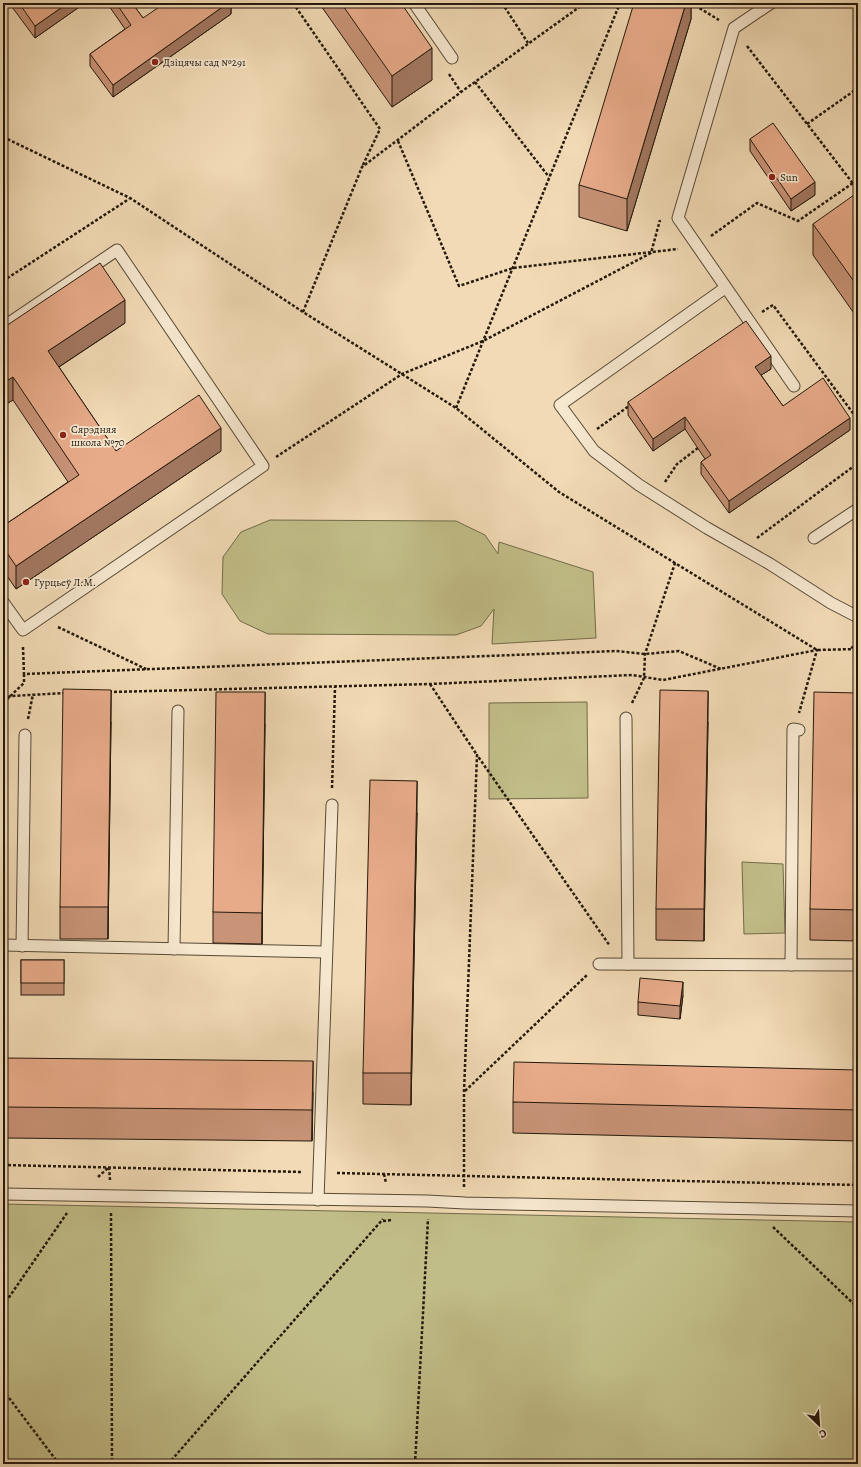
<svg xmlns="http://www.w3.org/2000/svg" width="861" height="1467" viewBox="0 0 861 1467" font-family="Alegreya,serif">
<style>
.green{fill:#c1bd88;stroke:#726b4a}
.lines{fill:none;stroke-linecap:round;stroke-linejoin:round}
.lane-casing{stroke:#574936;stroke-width:13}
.path{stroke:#24190c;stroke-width:2.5;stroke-dasharray:3 2;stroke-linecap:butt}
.lane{stroke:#f6e7cf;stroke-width:11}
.wall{fill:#c89377;stroke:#24190c}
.shaded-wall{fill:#a27861;stroke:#24190c}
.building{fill:#e8ab8a;stroke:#24190c}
.poi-dot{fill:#8f2418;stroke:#f6e7cf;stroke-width:1.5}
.labels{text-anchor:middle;stroke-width:3.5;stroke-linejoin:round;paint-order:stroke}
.poi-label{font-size:11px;fill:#24190c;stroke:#f6e7cf;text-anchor:start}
</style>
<rect width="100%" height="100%" fill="#f1dab5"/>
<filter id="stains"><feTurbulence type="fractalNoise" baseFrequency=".005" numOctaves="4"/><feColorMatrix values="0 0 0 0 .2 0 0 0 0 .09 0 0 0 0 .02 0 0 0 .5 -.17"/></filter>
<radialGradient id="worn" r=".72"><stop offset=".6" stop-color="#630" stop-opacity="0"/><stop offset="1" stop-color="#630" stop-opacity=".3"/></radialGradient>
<g class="green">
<path d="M 270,520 L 456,521 L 485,535 L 498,554 L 499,542 L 593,572 L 596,638 L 492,644 L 494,609 L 481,626 L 456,635 L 268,634 L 240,621 L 222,594 L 223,557 L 241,532 Z"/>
<path d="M 587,702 L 588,798 L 489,799 L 489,703 Z"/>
<path d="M 742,862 L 783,864 L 785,933 L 744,934 Z"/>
<path d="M 3,1204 L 858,1222 L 858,1464 L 3,1464 Z"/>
</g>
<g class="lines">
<defs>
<g id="lane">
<path d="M 414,3 L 452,58"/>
<path d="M 771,3 L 734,28 L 678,218 L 794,386"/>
<path d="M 725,288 L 560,405 L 594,451 L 639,485 L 707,528 L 770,564 L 831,603 L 858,617"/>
<path d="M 3,327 L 117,250 L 263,466 L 23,630 L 3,602"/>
<path d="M 814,538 L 858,509"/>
<path d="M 626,718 L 628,964"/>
<path d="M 3,945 L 326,952"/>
<path d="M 22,946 L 25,735"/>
<path d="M 174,949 L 178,711"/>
<path d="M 599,964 L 858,965"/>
<path d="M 791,965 L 793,729 L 799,730"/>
<path d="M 3,1194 L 427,1201 L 465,1203 L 858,1211"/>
<path d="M 318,1200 L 332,805"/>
</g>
</defs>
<use href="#lane" class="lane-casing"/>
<g class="path">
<path d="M 293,3 L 380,129 L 362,167"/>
<path d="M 502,3 L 528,43"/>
<path d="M 691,3 L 719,20"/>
<path d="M 747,46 L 858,190"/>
<path d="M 449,74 L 461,92"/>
<path d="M 475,82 L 549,177"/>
<path d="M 807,124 L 858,88"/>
<path d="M 3,137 L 130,198 L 303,312 L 456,408 L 559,492 L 817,650 L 858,649"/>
<path d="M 398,141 L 459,286 L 513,268 L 678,249"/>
<path d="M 711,236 L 757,203 L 798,221 L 853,183"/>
<path d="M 3,281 L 129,199"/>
<path d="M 303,312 L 362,167 L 461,92 L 585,3"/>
<path d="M 762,312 L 773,305 L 858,420"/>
<path d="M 456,408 L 620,3"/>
<path d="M 597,429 L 629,406"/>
<path d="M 276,457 L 402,374 L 483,341 L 651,253 L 660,220"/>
<path d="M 665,482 L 677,464 L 698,448"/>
<path d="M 757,538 L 858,463"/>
<path d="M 58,627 L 146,669"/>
<path d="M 23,647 L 24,674 L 616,651 L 645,654 L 679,651 L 721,669"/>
<path d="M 851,648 L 858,644"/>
<path d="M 430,684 L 477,755"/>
<path d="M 109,692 L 430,684 L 632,675 L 663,680 L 817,650 L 799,713"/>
<path d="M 3,699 L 11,696 L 66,693"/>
<path d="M 3,703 L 24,683 L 24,674"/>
<path d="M 632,703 L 644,678 L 645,654 L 675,563"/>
<path d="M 28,719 L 33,694"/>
<path d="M 332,788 L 335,687"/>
<path d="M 465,1091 L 587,975"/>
<path d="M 3,1165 L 302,1172"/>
<path d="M 337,1173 L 858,1185"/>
<path d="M 384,1174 L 386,1183"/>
<path d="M 98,1177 L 109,1167 L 110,1180"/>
<path d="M 464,1187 L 464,1092 L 477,755 L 610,946"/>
<path d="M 111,1213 L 112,1464"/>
<path d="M 383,1221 L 392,1220"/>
<path d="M 773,1227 L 858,1308"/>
<path d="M 3,1306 L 67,1213"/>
<path d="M 3,1390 L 59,1464"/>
<path d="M 3,1464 L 10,1464"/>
<path d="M 168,1464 L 383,1219"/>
<path d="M 415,1464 L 428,1219"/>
</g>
<use href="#lane" class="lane"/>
</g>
<g class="wall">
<path d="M 12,3 L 85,3 L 35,38 L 12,7 Z"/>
<path d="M 107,3 L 132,3 L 143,18 L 231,3 L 231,14 L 113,97 L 90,66 L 90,54 L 125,29 Z"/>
<path d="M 319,3 L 401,3 L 432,80 L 392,107 Z"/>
<path d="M 691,3 L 691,19 L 627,231 L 579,217 L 579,185 Z"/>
<path d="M 750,139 L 815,195 L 791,211 L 750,151 Z"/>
<path d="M 858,201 L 858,319 L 813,255 L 813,224 Z"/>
<path d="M 125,323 L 59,367 L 116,451 L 221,451 L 16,589 L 3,570 L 3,526 L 68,482 L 13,400 L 3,406 L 3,328 Z"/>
<path d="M 771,369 L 761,375 L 783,406 L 850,430 L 729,513 L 701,474 L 701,462 L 705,459 L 685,429 L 653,451 L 628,415 L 628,402 Z"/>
<path d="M 858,693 L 858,941 L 810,940 L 810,909 Z"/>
<path d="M 111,722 L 108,939 L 60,939 L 60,907 Z"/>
<path d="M 708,722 L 704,941 L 656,940 L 656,909 Z"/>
<path d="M 265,724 L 262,944 L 213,943 L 213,912 Z"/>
<path d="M 417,813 L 411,1105 L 363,1104 L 363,1073 Z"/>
<rect x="21" y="960" width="43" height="35"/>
<path d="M 683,995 L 680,1019 L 638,1015 L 638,1002 Z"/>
<path d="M 3,1058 L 313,1092 L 312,1141 L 3,1138 Z"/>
<path d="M 858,1070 L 858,1141 L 513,1133 L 513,1102 Z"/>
</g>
<g class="shaded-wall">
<path d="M 68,3 L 85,3 L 35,38 L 35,26 Z"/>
<path d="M 228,3 L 231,3 L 231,14 L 113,97 L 113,85 Z"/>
<path d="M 686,3 L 691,3 L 691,19 L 627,231 L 627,199 Z"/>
<path d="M 432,48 L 432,80 L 392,107 L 392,76 Z"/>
<path d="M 815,182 L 815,195 L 791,211 L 791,199 Z"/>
<path d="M 125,300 L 125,323 L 48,374 L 48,351 Z"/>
<path d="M 771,356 L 771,369 L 755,379 L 755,367 Z"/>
<path d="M 13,377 L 13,400 L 3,406 L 3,383 Z"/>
<path d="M 685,417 L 685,429 L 653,451 L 653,439 Z"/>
<path d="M 850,418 L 850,430 L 729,513 L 729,501 Z"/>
<path d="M 221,428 L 221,451 L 16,589 L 16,566 Z"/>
<path d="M 111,690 L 111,722 L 108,939 L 108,907 Z"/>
<path d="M 708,691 L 708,722 L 704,941 L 704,909 Z"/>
<path d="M 265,692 L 265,724 L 262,944 L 262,913 Z"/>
<path d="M 417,781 L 417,813 L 411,1105 L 411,1073 Z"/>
<path d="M 683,982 L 683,995 L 680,1019 L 680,1006 Z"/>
<path d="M 313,1061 L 313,1092 L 312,1141 L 312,1110 Z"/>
</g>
<g class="building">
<path d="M 19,3 L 68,3 L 35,26 Z"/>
<path d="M 116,3 L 132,3 L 143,18 L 165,3 L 228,3 L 113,85 L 90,54 L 131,25 Z"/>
<path d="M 341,3 L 401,3 L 432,48 L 392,76 Z"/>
<path d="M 634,3 L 686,3 L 627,199 L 579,185 Z"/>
<path d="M 773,123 L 815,182 L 791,199 L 750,139 Z"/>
<path d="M 854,195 L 858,201 L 858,287 L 813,224 Z"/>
<path d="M 100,263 L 125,300 L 48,351 L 116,451 L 199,395 L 221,428 L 16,566 L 3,547 L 3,526 L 79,475 L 13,377 L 3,383 L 3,328 Z"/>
<path d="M 746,321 L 771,356 L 755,367 L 783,406 L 823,378 L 850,418 L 729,501 L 701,462 L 711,455 L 685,417 L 653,439 L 628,402 Z"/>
<path d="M 63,689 L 111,690 L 108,907 L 60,907 Z"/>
<path d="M 660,690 L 708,691 L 704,909 L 656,909 Z"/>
<path d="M 216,692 L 265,692 L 262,913 L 213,912 Z"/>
<path d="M 814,692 L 858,693 L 858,910 L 810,909 Z"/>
<path d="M 370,780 L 417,781 L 411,1073 L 363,1073 Z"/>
<rect x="21" y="960" width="43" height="23"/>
<path d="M 640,978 L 683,982 L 680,1006 L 638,1002 Z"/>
<path d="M 3,1058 L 313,1061 L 312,1110 L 3,1107 Z"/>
<path d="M 514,1062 L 858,1070 L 858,1110 L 513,1102 Z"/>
</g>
<g class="poi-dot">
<circle cx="155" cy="62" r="4"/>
<circle cx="772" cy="177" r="4"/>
<circle cx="63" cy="435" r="4"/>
<circle cx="26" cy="582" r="4"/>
</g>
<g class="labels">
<g class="poi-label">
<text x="163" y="66">Дзіцячы сад №291</text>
<text x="780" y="181">Sun</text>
<text x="71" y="433">Сярэдняя<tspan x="71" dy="13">школа №70</tspan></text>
<text x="34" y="586">Гурцьеў Л.М.</text>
</g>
</g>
<rect width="861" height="1467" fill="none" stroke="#f1dab5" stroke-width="16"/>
<rect x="4" y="4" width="853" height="1459" fill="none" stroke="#24190c" stroke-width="2"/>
<rect x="8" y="8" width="845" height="1451" fill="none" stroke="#24190c"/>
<g transform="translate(819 1425) rotate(155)" stroke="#f6e7cf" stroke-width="3" paint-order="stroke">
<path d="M0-3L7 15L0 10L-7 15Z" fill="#24190c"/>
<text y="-6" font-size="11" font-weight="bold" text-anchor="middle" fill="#24190c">С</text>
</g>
<rect width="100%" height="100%" filter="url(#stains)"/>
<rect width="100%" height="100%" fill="url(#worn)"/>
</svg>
